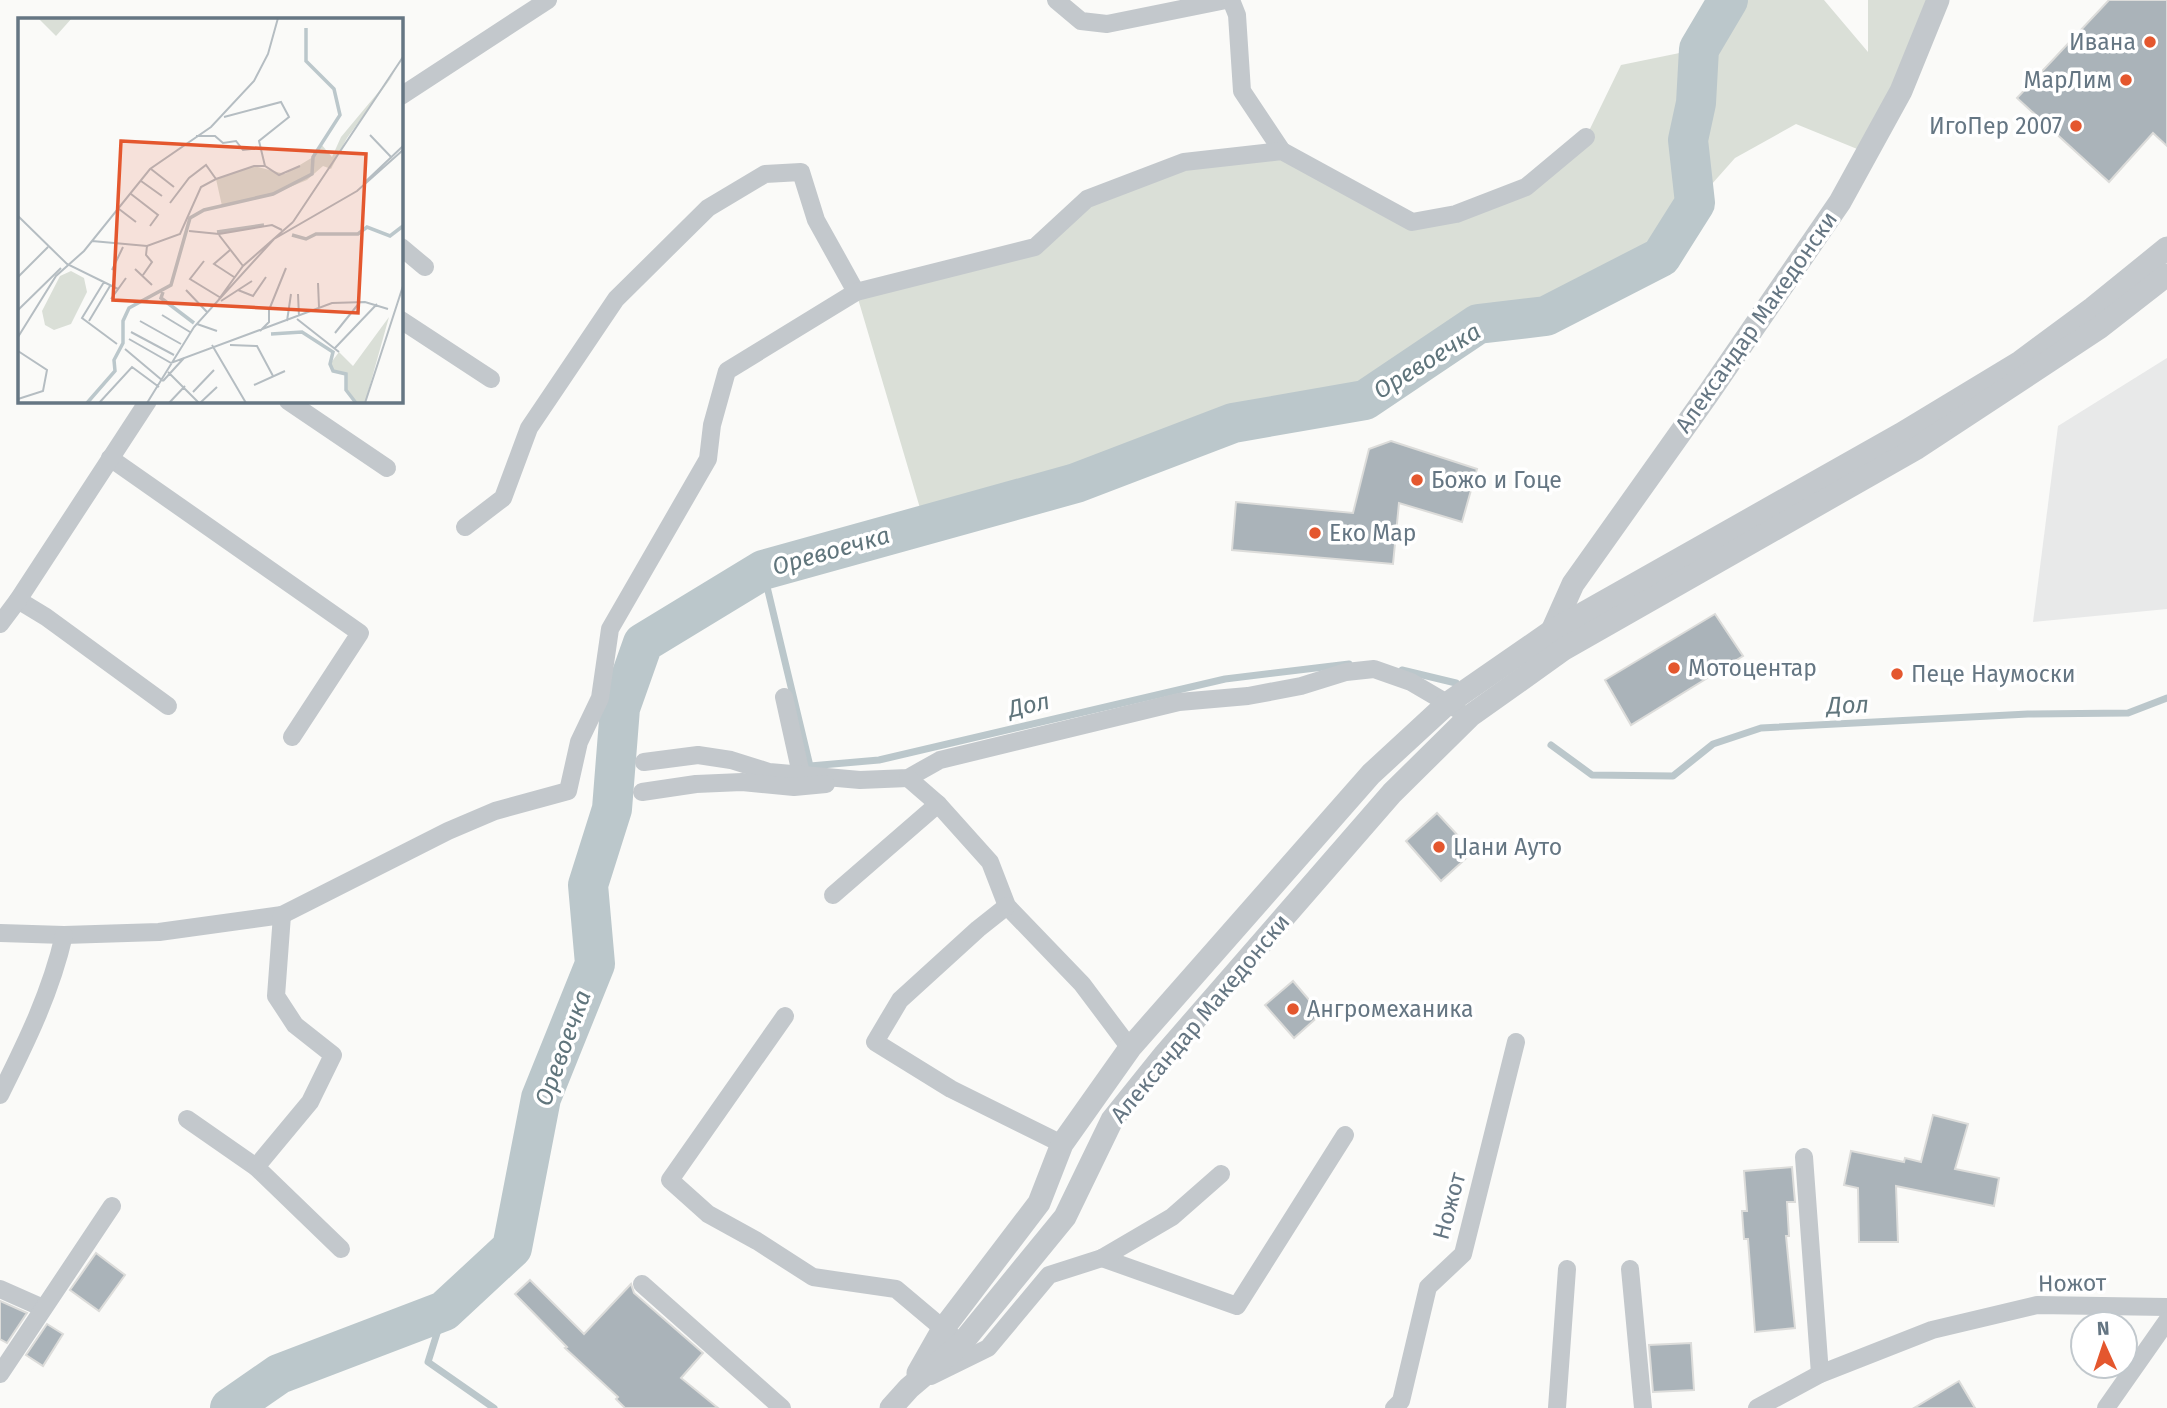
<svg xmlns="http://www.w3.org/2000/svg" width="2167" height="1408" viewBox="0 0 2167 1408" font-family="'Fira Sans',sans-serif">
<style>
.built{fill:#e8e9e9}
.green{fill:#dadfd7}
.lines{fill:none;stroke-linecap:round;stroke-linejoin:round}
.stream{stroke:#bbc7cb;stroke-width:7}
.river{stroke:#bbc7cb;stroke-width:40}
.building{fill:#aab3b9;stroke:#dcdcda;stroke-width:2}
.minor{stroke:#c3c8cc;stroke-width:18}
.tertiary{stroke:#c3c8cc;stroke-width:23}
.poi-dot{fill:#e4572e;stroke:#fff;stroke-width:2.5}
.labels{text-anchor:middle;stroke-width:7;stroke-linejoin:round;paint-order:stroke}
.poi-label{font-size:23px;fill:#657683;stroke:#fff;text-anchor:start}
.street-label{font-size:23px;fill:#657683;stroke:#fff}
.water-label{font-size:24px;font-style:italic;fill:#60757c;stroke:#fff}
.inset-river{fill:none;stroke:#bbc7cb;stroke-width:3.5}
.inset-road{fill:none;stroke:#b5bdc2;stroke-width:2}
.view{fill:#e4572e;fill-opacity:0.15;stroke:#e4572e;stroke-width:3.5}
.inset-edge{fill:none;stroke:#657683;stroke-width:3.5}
</style>
<rect width="100%" height="100%" fill="#fafaf8"/>
<path class="built" d="M 2167,358 L 2167,609 L 2033,622 L 2058,426 Z"/>
<path class="green" d="M 1728,0 L 1824,0 L 1868,52 L 1868,0 L 1938,0 L 1867,153 L 1796,124 L 1735,158 L 1695,203 L 1661,257 L 1546,316 L 1478,324 L 1365,400 L 1233,423 L 1076,483 L 925,525 L 856,292 L 1035,247 L 1087,199 L 1184,162 L 1282,151 L 1412,222 L 1526,187 L 1586,137 L 1621,65 L 1699,49 Z"/>
<g class="lines">
<g class="stream">
<path d="M 763,570 L 810,766 L 879,760 L 1225,679 L 1349,664"/>
<path d="M 1402,670 L 1456,683"/>
<path d="M 1551,745 L 1592,775 L 1673,776 L 1713,744 L 1761,728 L 2028,714 L 2128,713 L 2167,698"/>
<path d="M 444,1311 L 428,1362 L 494,1408"/>
</g>
<path class="river" d="M 230,1408 L 279,1374 L 444,1311 L 512,1248 L 541,1098 L 595,964 L 588,885 L 612,809 L 620,708 L 643,643 L 763,570 L 1076,483 L 1233,423 L 1365,400 L 1478,324 L 1546,316 L 1661,257 L 1695,203 L 1688,140 L 1696,103 L 1699,49 L 1728,0"/>
</g>
<g class="building">
<path d="M 2109,0 L 2167,0 L 2167,146 L 2153,133 L 2109,182 L 2017,98 Z"/>
<path d="M 1391,441 L 1477,469 L 1462,522 L 1399,503 L 1393,564 L 1232,550 L 1236,502 L 1353,513 L 1369,449 Z"/>
<path d="M 1715,614 L 1743,656 L 1631,725 L 1605,680 Z"/>
<path d="M 1437,813 L 1473,852 L 1441,881 L 1406,841 Z"/>
<path d="M 1293,981 L 1321,1014 L 1294,1038 L 1265,1005 Z"/>
<path d="M 1933,1115 L 1968,1124 L 1955,1169 L 1999,1178 L 1994,1206 L 1896,1186 L 1898,1242 L 1859,1242 L 1858,1188 L 1844,1185 L 1851,1151 L 1904,1162 L 1905,1158 L 1921,1162 Z"/>
<path d="M 1792,1167 L 1795,1202 L 1787,1202 L 1789,1236 L 1786,1236 L 1795,1328 L 1755,1332 L 1748,1239 L 1744,1239 L 1742,1211 L 1747,1211 L 1744,1171 Z"/>
<path d="M 96,1253 L 125,1275 L 99,1311 L 70,1290 Z"/>
<path d="M 530,1280 L 584,1334 L 631,1284 L 634,1293 L 703,1353 L 681,1378 L 718,1408 L 625,1408 L 616,1399 L 618,1397 L 565,1348 L 567,1347 L 515,1294 Z"/>
<path d="M 0,1301 L 27,1313 L 7,1343 L 0,1339 Z"/>
<path d="M 47,1324 L 63,1334 L 43,1366 L 26,1355 Z"/>
<path d="M 1691,1343 L 1694,1390 L 1653,1392 L 1649,1345 Z"/>
<path d="M 1959,1381 L 1975,1408 L 1914,1408 Z"/>
</g>
<g class="lines">
<g class="minor">
<path d="M 1056,0 L 1081,21 L 1107,24 L 1226,0"/>
<path d="M 1231,0 L 1237,15 L 1242,91 L 1282,151"/>
<path d="M 401,96 L 548,0"/>
<path d="M 401,247 L 425,267"/>
<path d="M 401,320 L 491,379"/>
<path d="M 288,401 L 387,468"/>
<path d="M 110,458 L 360,633 L 292,737"/>
<path d="M 465,527 L 503,498 L 529,428 L 616,299 L 708,208 L 765,174 L 801,172 L 816,220 L 856,292"/>
<path d="M 18,600 L 46,617 L 168,706"/>
<path d="M 0,624 L 18,600 L 148,401"/>
<path d="M 784,697 L 801,774"/>
<path d="M 644,762 L 698,755 L 731,760 L 769,772 L 860,780 L 908,778 L 940,760 L 1179,702 L 1248,696 L 1301,686 L 1346,672 L 1374,669 L 1411,682 L 1457,709"/>
<path d="M 908,778 L 938,804 L 990,862 L 1007,906 L 1082,984 L 1130,1048"/>
<path d="M 642,792 L 696,784 L 742,782 L 794,787 L 826,784"/>
<path d="M 833,895 L 938,804"/>
<path d="M 1007,906 L 978,929 L 900,1000 L 875,1042 L 951,1089 L 1062,1144"/>
<path d="M 0,933 L 64,935 L 159,932 L 282,915 L 448,831 L 495,811 L 568,791 L 579,742 L 600,698 L 610,629 L 708,459 L 712,425 L 727,371 L 856,292 L 1035,247 L 1087,199 L 1184,162 L 1282,151 L 1412,222 L 1456,214 L 1526,187 L 1586,137"/>
<path d="M 785,1016 L 670,1180 L 708,1214 L 757,1241 L 813,1277 L 896,1289 L 953,1337"/>
<path d="M 0,1095 C 26,1043 51,992 64,935"/>
<path d="M 187,1119 L 256,1167 L 341,1249"/>
<path d="M 1804,1157 L 1820,1374"/>
<path d="M 256,1167 L 310,1102 L 333,1055 L 295,1025 L 276,996 L 282,915"/>
<path d="M 1102,1258 L 1237,1306 L 1345,1135"/>
<path d="M 1630,1269 L 1643,1408"/>
<path d="M 642,1284 L 782,1408"/>
<path d="M 0,1289 L 43,1308"/>
<path d="M 0,1374 L 112,1206"/>
<path d="M 931,1376 L 988,1348 L 1049,1275 L 1102,1258 L 1172,1217 L 1221,1174"/>
<path d="M 1394,1408 L 1401,1401 L 1428,1287 L 1463,1254 L 1516,1042"/>
<path d="M 1557,1408 L 1567,1269"/>
<path d="M 1757,1408 L 1820,1374 L 1932,1330 L 2037,1305 L 2167,1307"/>
<path d="M 2106,1408 L 2167,1321"/>
</g>
<g class="tertiary">
<path d="M 1552,631 L 1573,584 L 1708,394 L 1840,202 L 1901,91 L 1938,0"/>
<path d="M 918,1373 L 943,1329 L 1039,1203 L 1062,1144 L 1130,1048 L 1371,774 L 1448,703 L 1552,631 L 1901,434 L 2020,362 L 2093,308 L 2167,248"/>
<path d="M 891,1408 L 909,1388 L 962,1343 L 1065,1217 L 1112,1120 L 1165,1054 L 1392,793 L 1470,716 L 1564,649 L 1917,448 L 2099,328 L 2167,275"/>
</g>
</g>
<g class="poi-dot">
<circle cx="2150" cy="42" r="7"/>
<circle cx="2126" cy="80" r="7"/>
<circle cx="2076" cy="126" r="7"/>
<circle cx="1417" cy="480" r="7"/>
<circle cx="1315" cy="533" r="7"/>
<circle cx="1674" cy="668" r="7"/>
<circle cx="1897" cy="674" r="7"/>
<circle cx="1439" cy="847" r="7"/>
<circle cx="1293" cy="1009" r="7"/>
</g>
<g class="labels">
<g class="poi-label">
<text x="2136" y="50" text-anchor="end">Ивана</text>
<text x="2112" y="88" text-anchor="end">МарЛим</text>
<text x="2062" y="134" text-anchor="end">ИгоПер 2007</text>
<text x="1431" y="488">Божо и Гоце</text>
<text x="1329" y="541">Еко Мар</text>
<text x="1688" y="676">Мотоцентар</text>
<text x="1911" y="682">Пеце Наумоски</text>
<text x="1453" y="855">Џани Ауто</text>
<text x="1307" y="1017">Ангромеханика</text>
</g>
<g class="street-label">
<text transform="translate(1756 322) rotate(-55)" y="8">Александар Македонски</text>
<text transform="translate(1200 1018) rotate(-50)" y="8">Александар Македонски</text>
<text transform="translate(1449 1206) rotate(-75)" y="8">Ножот</text>
<text transform="translate(2072 1283) rotate(-1)" y="8">Ножот</text>
</g>
<g class="water-label">
<text transform="translate(1427 361) rotate(-32)" y="8">Оревоечка</text>
<text transform="translate(831 551) rotate(-16)" y="8">Оревоечка</text>
<text transform="translate(1029 705) rotate(-13)" y="8">Дол</text>
<text transform="translate(1848 705) rotate(-2)" y="8">Дол</text>
<text transform="translate(563 1048) rotate(-70)" y="8">Оревоечка</text>
</g>
</g>
<g transform="translate(18 18)">
<rect width="385" height="385" fill="#fafaf8"/>
<path d="M 20,0 L 54,0 L 38,18 ZM 385,36 L 373,60 L 329,120 L 313,151 L 305,148 L 289,162 L 255,176 L 204,188 L 198,161 L 236,148 L 267,156 L 295,139 L 303,126 L 314,139 L 323,119 L 373,59 ZM 53,253 L 66,260 L 69,274 L 53,306 L 36,312 L 27,307 L 24,293 L 42,258 ZM 371,299 L 347,385 L 338,385 L 328,372 L 328,356 L 315,353 L 312,346 L 321,334 L 335,348 Z" fill="#dadfd7"/>
<path class="inset-river" d="M 199,214 L 246,207M 274,217 L 288,221 L 298,216 L 340,216 L 349,209 L 372,218 L 385,208M 145,274 L 143,280 L 176,305M 253,316 L 284,314 L 315,334 L 312,346 L 315,353 L 328,356 L 328,372 L 338,385M 69,385 L 97,353 L 96,342 L 105,325 L 105,303 L 111,290 L 153,267 L 172,200 L 186,192 L 255,176 L 294,156 L 295,139 L 322,97 L 316,71 L 288,43 L 288,10"/>
<path class="inset-road" d="M 206,99 L 263,84 L 271,99 L 241,123 L 247,148M 352,117 L 374,140M 178,118 L 197,118 L 205,125 L 218,123 L 225,132 L 242,130M 133,151 L 156,169M 123,163 L 144,178M 346,165 L 385,128M 113,176 L 140,197 L 132,208M 152,185 L 171,160 L 188,147 L 198,161M 101,191 L 118,204M 0,198 L 49,246 L 100,271M 275,204 L 385,39M 171,213 L 201,216 L 254,207 L 264,212M 201,217 L 225,248M 74,223 L 129,228 L 162,216 L 183,169 L 198,161 L 236,148 L 247,148 L 261,157 L 282,148M 212,232 L 196,246 L 216,259M 186,243 L 172,261 L 203,280M 117,251 L 134,267M 94,252 L 105,229M 125,257 L 134,244 L 128,237 L 129,228M 0,259 L 30,229M 86,264 L 64,300 L 99,326M 300,265 L 301,289M 168,272 L 189,294M 220,272 L 235,278 L 248,259M 280,276 L 281,299M 93,281 L 108,260M 201,281 L 225,248 L 275,204M 203,283 L 234,263M 0,292 L 43,250M 144,297 L 172,314M 279,301 L 321,334M 71,303 L 92,268M 122,303 L 163,326M 269,303 L 273,276M 179,306 L 199,313M 242,313 L 251,304 L 251,292 L 268,250M 113,314 L 156,337M 317,315 L 342,284M 0,319 L 38,258 L 66,233 L 132,151 L 193,109 L 236,63 L 250,36 L 260,0M 111,321 L 153,345 L 314,285 L 347,284 L 370,291M 194,327 L 228,385M 212,327 L 239,328 L 255,358M 317,330 L 359,286M 107,331 L 145,363M 0,333 L 29,352 L 25,373 L 0,381M 150,354 L 181,385M 145,363 L 166,340M 236,367 L 267,353M 175,374 L 196,352M 81,385 L 114,349 L 141,369M 129,385 L 176,309 L 256,221 L 339,173 L 385,132M 151,385 L 167,368M 182,385 L 199,369M 347,385 L 385,268"/>
<path class="view" d="M 103,123 L 348,136 L 340,295 L 95,282 Z"/>
<rect width="385" height="385" class="inset-edge"/>
</g>
<g transform="translate(2104 1345) rotate(357)"><circle r="33" fill="#ffffff" stroke="#c1c8cd" stroke-width="2"/>
<path d="M0-5L12 26L0 18L-12 26Z" fill="#e4572e"/>
<text y="-10" font-size="19" font-weight="bold" text-anchor="middle" fill="#657683">N</text>
</g>
</svg>
